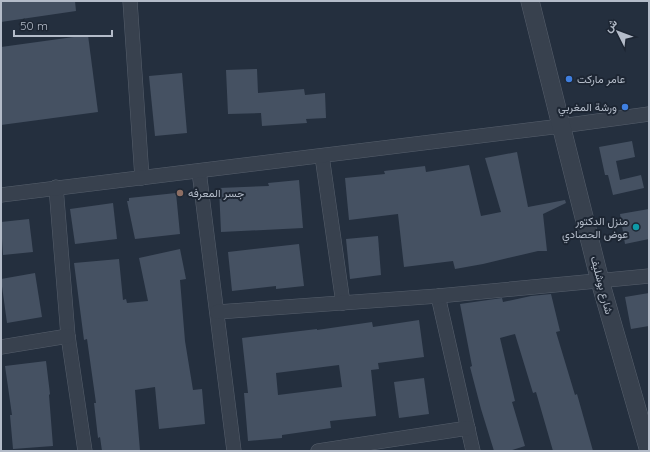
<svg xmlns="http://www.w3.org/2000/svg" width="650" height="452" viewBox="0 0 650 452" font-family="Quicksand,Vazirmatn,sans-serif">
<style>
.building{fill:#455162;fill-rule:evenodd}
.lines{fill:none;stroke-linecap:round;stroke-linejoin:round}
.minor-casing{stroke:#565f6c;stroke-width:15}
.tertiary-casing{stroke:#565f6c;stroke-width:19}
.minor{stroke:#38414e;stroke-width:14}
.tertiary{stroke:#38414e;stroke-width:18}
.shop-dot{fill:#3f7fe0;stroke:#1d2633;stroke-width:1.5}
.education-dot{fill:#8d6e63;stroke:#1d2633;stroke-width:1.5}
.culture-dot{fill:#0f9aa8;stroke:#1d2633;stroke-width:1.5}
.labels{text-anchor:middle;stroke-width:4;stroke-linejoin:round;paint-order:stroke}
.poi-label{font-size:11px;fill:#b4bcc9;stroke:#1d2633;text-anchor:start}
.street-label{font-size:11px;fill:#b4bcc9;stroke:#1d2633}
</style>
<rect width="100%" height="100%" fill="#242f3e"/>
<g class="building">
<path d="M 1,1 L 75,1 L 76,11 L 1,22 Z"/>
<path d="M 88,35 L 98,112 L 1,125 L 1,47 Z"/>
<path d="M 257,69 L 258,93 L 304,89 L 305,95 L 325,93 L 326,118 L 306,119 L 307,123 L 262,126 L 261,113 L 228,114 L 226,70 Z"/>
<path d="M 182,73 L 187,133 L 155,136 L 149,76 Z"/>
<path d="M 632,141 L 635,157 L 616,161 L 620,180 L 641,175 L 644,188 L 613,195 L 608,175 L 605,175 L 599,147 Z"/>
<path d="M 517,152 L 528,207 L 565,200 L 566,203 L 543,214 L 547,251 L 538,251 L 483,264 L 455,269 L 453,261 L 404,267 L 398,214 L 349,220 L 345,178 L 385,174 L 384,171 L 425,166 L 426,172 L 469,165 L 481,216 L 501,212 L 485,158 Z"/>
<path d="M 299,180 L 303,228 L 221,232 L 219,188 L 269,186 L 268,183 Z"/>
<path d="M 176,193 L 180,234 L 135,239 L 127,201 L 129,201 L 129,198 Z"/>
<path d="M 113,203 L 117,239 L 75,244 L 70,209 Z"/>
<path d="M 649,209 L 649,239 L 625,244 L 620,214 Z"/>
<path d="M 29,219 L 33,252 L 3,255 L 1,222 Z"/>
<path d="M 378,236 L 381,275 L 350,279 L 346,239 Z"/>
<path d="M 299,244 L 304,286 L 276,289 L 276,286 L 232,291 L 228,252 Z"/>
<path d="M 180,249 L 186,279 L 180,280 L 185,341 L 193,390 L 202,389 L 205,424 L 159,429 L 155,387 L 135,390 L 140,451 L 102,451 L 100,437 L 98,438 L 94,403 L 96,403 L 87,339 L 84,340 L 74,263 L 119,259 L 123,300 L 126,299 L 127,303 L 148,301 L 139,258 Z"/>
<path d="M 35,273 L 42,317 L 7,323 L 1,279 Z"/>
<path d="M 649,293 L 649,326 L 631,329 L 625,297 Z"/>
<path d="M 551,294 L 560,331 L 556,332 L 575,395 L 577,394 L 593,451 L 553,451 L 536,392 L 533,393 L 515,334 L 500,338 L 515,401 L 512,402 L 525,446 L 509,451 L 494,451 L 481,409 L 470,367 L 472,366 L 460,304 L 502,298 L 503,302 L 531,296 Z"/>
<path d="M 419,320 L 424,357 L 378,363 L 379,369 L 371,370 L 376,416 L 330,421 L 331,428 L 282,435 L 282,438 L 248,441 L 244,393 L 248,393 L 242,338 L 317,329 L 317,330 L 372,322 L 373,327 ZM 339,365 L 342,387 L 278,395 L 276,373 Z"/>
<path d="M 46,361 L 50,394 L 49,395 L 53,446 L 13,449 L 10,415 L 12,415 L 5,366 Z"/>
<path d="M 424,378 L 429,414 L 399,418 L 394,382 Z"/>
</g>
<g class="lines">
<defs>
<g id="minor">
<path d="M 130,1 L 142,178"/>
<path d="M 322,156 L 343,303"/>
<path d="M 199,171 L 234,451"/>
<path d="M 56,187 L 68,336 L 85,451"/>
<path d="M 1,195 L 561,126 L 649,114"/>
<path d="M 438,296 L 473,451"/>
<path d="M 217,312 L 438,296 L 649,276"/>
<path d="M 1,347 L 68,336"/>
<path d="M 318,451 L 468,428"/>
</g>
<path id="tertiary" d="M 530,1 L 600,281 L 649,451"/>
</defs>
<use href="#minor" class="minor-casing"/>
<use href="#tertiary" class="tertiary-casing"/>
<use href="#minor" class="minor"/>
<use href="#tertiary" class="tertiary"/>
</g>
<g class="shop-dot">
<circle cx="569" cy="79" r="4"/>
<circle cx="625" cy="107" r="4"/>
</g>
<circle class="education-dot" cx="180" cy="193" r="4"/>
<circle class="culture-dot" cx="636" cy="227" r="4"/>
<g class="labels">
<g class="poi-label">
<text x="577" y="83">عامر ماركت</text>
<text x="617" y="111" text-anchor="end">ورشة المغربي</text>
<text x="188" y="197">جسر المعرفه</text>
<text x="628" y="225" text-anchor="end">منزل الدكتور<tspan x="628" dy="13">عوض الحصادي</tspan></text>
</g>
<g class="street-label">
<text transform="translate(602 285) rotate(75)" y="4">شارع بوشليف</text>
</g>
</g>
<rect width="650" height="452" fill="none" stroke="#b4bcc9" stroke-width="4"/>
<g transform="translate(618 32) rotate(312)" stroke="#1d2633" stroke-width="3" paint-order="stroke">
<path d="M0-3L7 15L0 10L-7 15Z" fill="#b4bcc9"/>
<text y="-6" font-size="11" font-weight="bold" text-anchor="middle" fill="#b4bcc9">ش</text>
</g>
<path d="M14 30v6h98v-6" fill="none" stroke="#b4bcc9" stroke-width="2"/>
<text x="20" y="30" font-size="12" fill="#b4bcc9" stroke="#1d2633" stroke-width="3" paint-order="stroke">50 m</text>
</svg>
